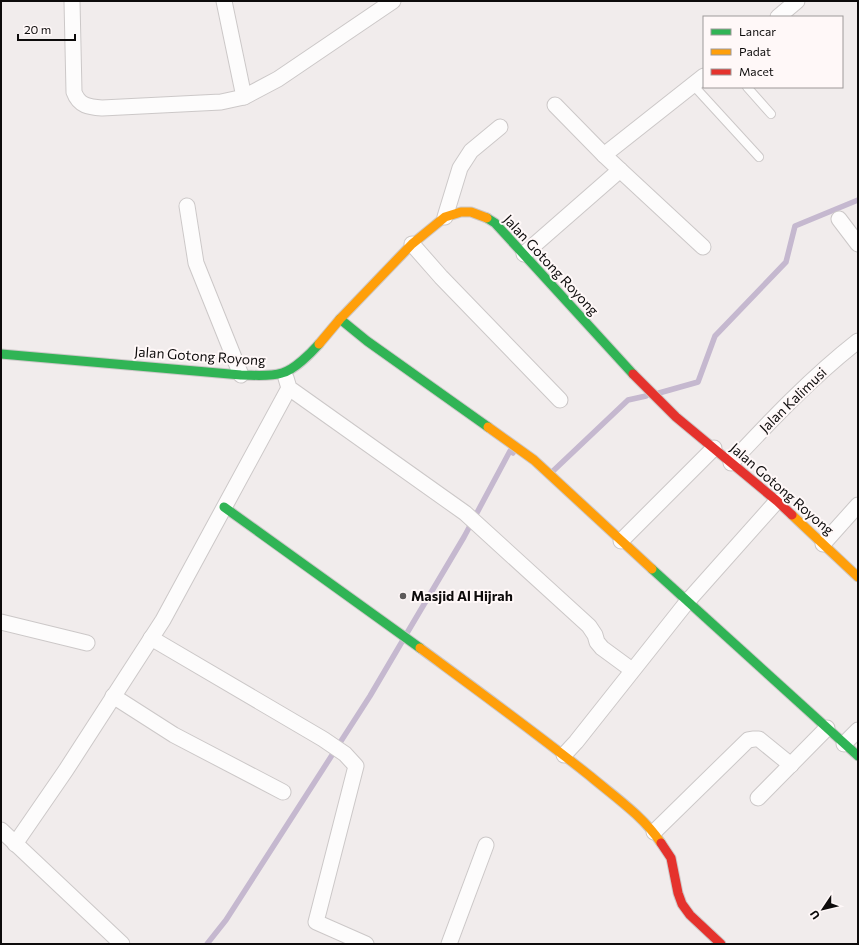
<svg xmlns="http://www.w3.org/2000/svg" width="859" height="945" viewBox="0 0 859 945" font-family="Commissioner,sans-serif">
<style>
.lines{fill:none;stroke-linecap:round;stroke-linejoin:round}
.stream{stroke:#c5b8cf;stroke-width:5.5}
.lane-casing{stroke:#ccc8c8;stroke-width:10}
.street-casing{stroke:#ccc8c8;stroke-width:17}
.fast-casing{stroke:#ccc8c8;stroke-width:11}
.slow-casing{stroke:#ccc8c8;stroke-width:11}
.jam-casing{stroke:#ccc8c8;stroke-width:11}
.lane{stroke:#fdfcfc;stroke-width:8}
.street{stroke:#fdfcfc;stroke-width:15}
.fast{stroke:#30b455;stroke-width:9}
.slow{stroke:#ff9f0a;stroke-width:9}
.jam{stroke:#e5322d;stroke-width:9}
.poi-dot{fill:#5d5a5a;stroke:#fff8f8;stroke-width:1.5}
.labels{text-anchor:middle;stroke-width:4;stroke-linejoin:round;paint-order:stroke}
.street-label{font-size:14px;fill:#0d0b0b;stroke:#fff8f8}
.poi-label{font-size:14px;font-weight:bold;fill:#0d0b0b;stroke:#fff8f8;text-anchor:start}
</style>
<rect width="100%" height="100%" fill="#f1ecec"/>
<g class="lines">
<g class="stream">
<path d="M 659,393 L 698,382 L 715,336 L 786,262 L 795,226 L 858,200"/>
<path d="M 552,472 L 628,400 L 646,396"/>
<path d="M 407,633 L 464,537 L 510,451 L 513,453"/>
<path d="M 207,944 L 226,920 L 370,696 L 403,640"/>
</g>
<defs>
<g id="lane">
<path d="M 693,85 L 759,157"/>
<path d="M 747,87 L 771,114"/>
</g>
<g id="street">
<path d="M 72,1 L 74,92 C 79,106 89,107 102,108 L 221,102 L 244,97 L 278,79 L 393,1"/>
<path d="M 224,1 L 244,97"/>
<path d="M 778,17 L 797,1"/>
<path d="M 555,105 L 604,155"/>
<path d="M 620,170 L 703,247"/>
<path d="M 187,206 L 196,263 L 241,375"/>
<path d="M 445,217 L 460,168 L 471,151 L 500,127"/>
<path d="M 839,219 L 858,244"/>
<path d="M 412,244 L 441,277 L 560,400"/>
<path d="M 524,254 L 620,170 L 604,155 L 704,76"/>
<path d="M 286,378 L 289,388 L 465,513 L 589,626 L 595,635 L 597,642 L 602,648 L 632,670"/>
<path d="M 731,463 C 771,420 812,377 858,341"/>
<path d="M 621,541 L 714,448"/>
<path d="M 823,544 L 858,505"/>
<path d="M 1,622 L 87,643"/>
<path d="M 151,638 L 323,739 L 345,754 L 356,766 L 316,922 L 366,944"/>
<path d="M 113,696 L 174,735 L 283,792"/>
<path d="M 844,744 L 858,730"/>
<path d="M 564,755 L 576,742 L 687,602 L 777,501"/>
<path d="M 758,798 L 827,728"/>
<path d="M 1,830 L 122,944"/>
<path d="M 654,832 L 748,740 L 754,739 L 759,739 L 791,765"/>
<path d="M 15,844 L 66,770 L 163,620 L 289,388"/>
<path d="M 449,944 L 486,845"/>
</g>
<g id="fast">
<path d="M 487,218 L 495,223 L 633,374"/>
<path d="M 340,319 L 367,341 L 488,427"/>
<path d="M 1,354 L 241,375 C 254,375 269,377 282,373 C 294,370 311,353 319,344"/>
<path d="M 224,507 L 420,648"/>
<path d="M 652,569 L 858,756"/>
</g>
<g id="slow">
<path d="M 319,344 L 340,319 L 412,244 L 445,217 L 461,212 L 471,212 L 487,218"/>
<path d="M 488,427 L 534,460 L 652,569"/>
<path d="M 792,515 L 858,577"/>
<path d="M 420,648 C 477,690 535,732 590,776 C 615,797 643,816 661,843"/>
</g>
<g id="jam">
<path d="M 633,374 L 676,417 L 777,501 L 792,515"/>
<path d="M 661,843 L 671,858 L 678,893 L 682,904 L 690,915 L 721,944"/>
</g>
</defs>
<use href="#lane" class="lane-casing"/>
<use href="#street" class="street-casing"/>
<use href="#fast" class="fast-casing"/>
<use href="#slow" class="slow-casing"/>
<use href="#jam" class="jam-casing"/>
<use href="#lane" class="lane"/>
<use href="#street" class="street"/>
<use href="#fast" class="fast"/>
<use href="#slow" class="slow"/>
<use href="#jam" class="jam"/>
</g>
<circle class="poi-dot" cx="403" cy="596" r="4"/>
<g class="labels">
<g class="street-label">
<text transform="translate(551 265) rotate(47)" y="5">Jalan Gotong Royong</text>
<text transform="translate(200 356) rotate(4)" y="5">Jalan Gotong Royong</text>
<text transform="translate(793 400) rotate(-44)" y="5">Jalan Kalimusi</text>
<text transform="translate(782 489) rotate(41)" y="5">Jalan Gotong Royong</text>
</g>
<g class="poi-label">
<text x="411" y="601">Masjid Al Hijrah</text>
</g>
</g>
<rect width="859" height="945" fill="none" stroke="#0d0b0b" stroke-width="4"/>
<rect x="703" y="16" width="140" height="72" fill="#fff8f8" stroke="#9e9999"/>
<rect x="711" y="29" width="20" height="6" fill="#30b455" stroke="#9e9999"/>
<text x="739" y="36" font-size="12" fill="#0d0b0b">Lancar</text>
<rect x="711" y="49" width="20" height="6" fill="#ff9f0a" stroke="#9e9999"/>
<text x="739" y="56" font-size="12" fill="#0d0b0b">Padat</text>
<rect x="711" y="69" width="20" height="6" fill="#e5322d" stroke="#9e9999"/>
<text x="739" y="76" font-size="12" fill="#0d0b0b">Macet</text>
<g transform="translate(823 909) rotate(235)" stroke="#fff8f8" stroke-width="3" paint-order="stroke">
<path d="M0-3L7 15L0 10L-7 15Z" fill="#0d0b0b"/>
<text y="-6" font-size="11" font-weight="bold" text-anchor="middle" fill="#0d0b0b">U</text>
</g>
<path d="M18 34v6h57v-6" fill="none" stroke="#0d0b0b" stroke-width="2"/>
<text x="24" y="34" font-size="12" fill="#0d0b0b" stroke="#fff8f8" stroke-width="3" paint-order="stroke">20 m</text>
</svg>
